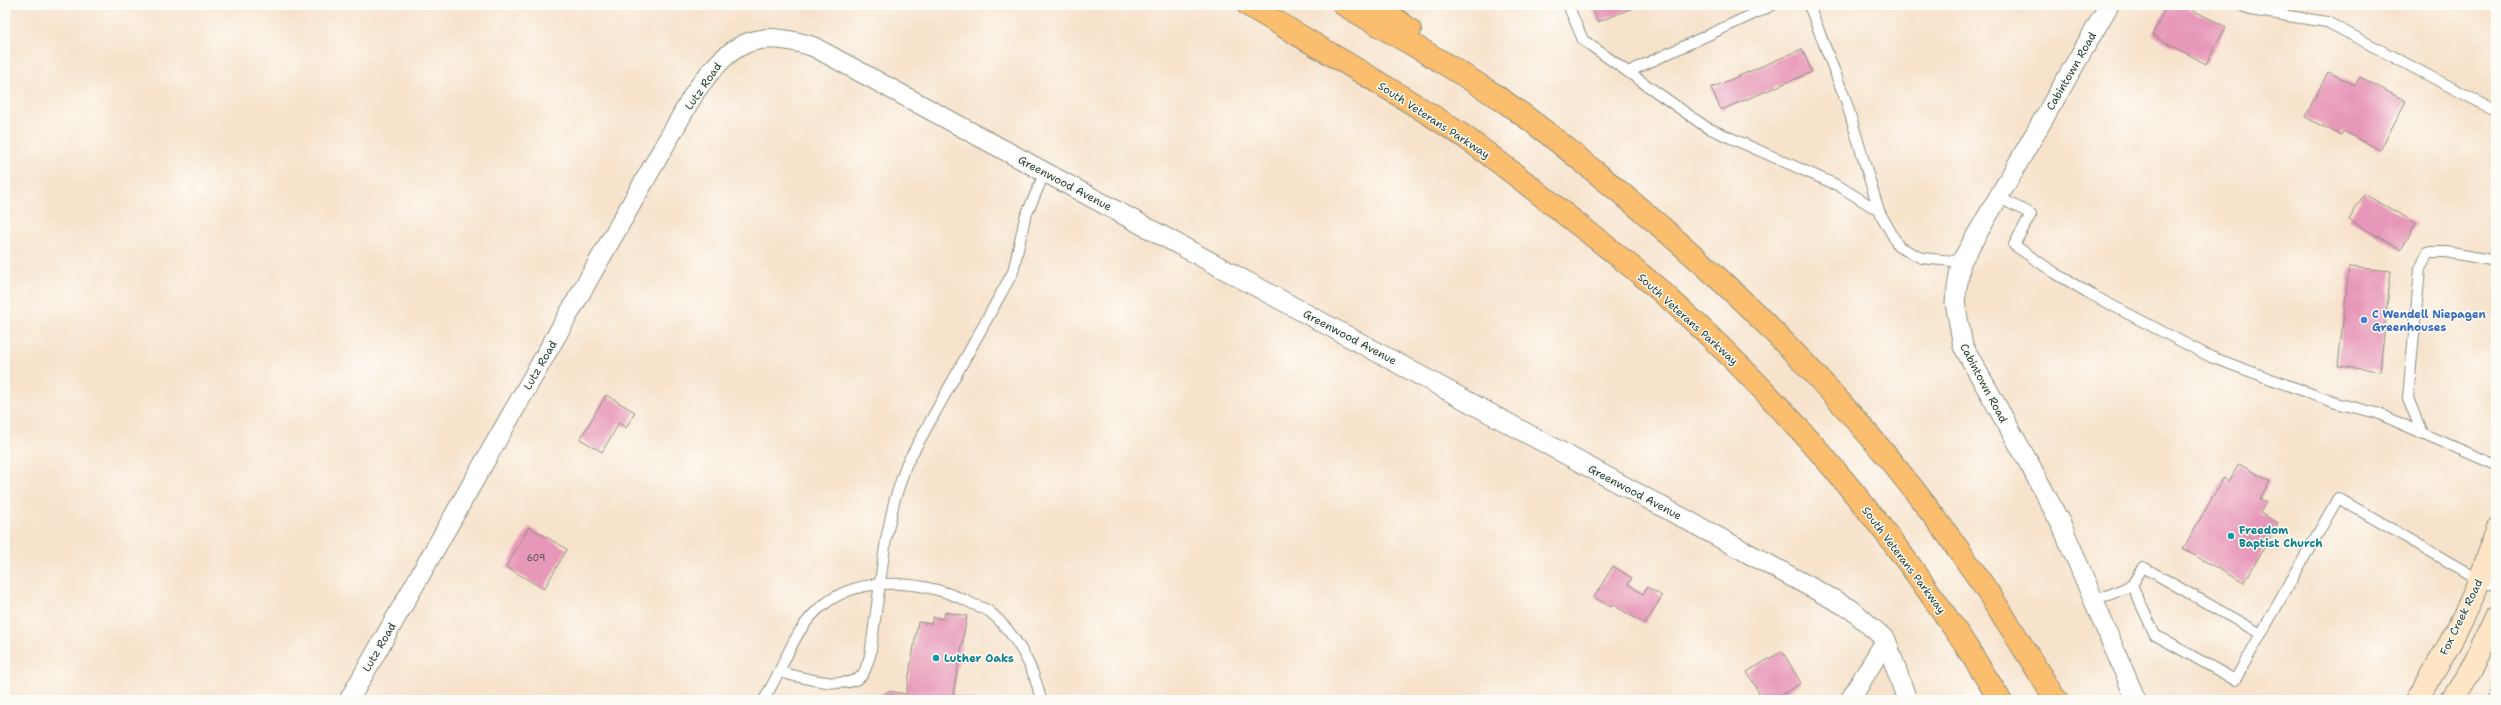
<svg xmlns="http://www.w3.org/2000/svg" width="2501" height="705" viewBox="0 0 2501 705" font-family="'Shantell Sans',sans-serif">
<style>
.building{fill:#e797b8}
.lines{fill:none;stroke-linecap:round;stroke-linejoin:round}
.service-casing{stroke:#8b9080;stroke-width:12}
.minor-casing{stroke:#8b9080;stroke-width:21}
.secondary-casing{stroke:#8b9080;stroke-width:24}
.motorway-casing{stroke:#8b9080;stroke-width:24}
.path{stroke:#8b9080;stroke-width:2.5;stroke-dasharray:1 3;stroke-linecap:butt}
.service{stroke:#fff;stroke-width:10}
.minor{stroke:#fff;stroke-width:19}
.secondary{stroke:#fde5c5;stroke-width:22}
.motorway{stroke:#fbbd6e;stroke-width:22}
.shop-dot{fill:#3f7fe0;stroke:#fdfcf7;stroke-width:1.5}
.culture-dot{fill:#0f9aa8;stroke:#fdfcf7;stroke-width:1.5}
.labels{text-anchor:middle;stroke-width:3;stroke-linejoin:round;paint-order:stroke}
.number-label{font-size:9px;fill:#515455}
.street-label{font-size:11px;fill:#1f3d34;stroke:#fdfcf7}
.shop-label{font-size:11px;font-weight:bold;fill:#366cbe;stroke:#fdfcf7;text-anchor:start}
.culture-label{font-size:11px;font-weight:bold;fill:#0d838f;stroke:#fdfcf7;text-anchor:start}
</style>
<rect width="100%" height="100%" fill="#fdfcf7"/>
<filter id="ink" filterUnits="userSpaceOnUse"><feTurbulence type="fractalNoise" baseFrequency=".025" numOctaves="2"/><feDisplacementMap in="SourceGraphic" scale="8" xChannelSelector="R" yChannelSelector="G"/><feConvolveMatrix kernelMatrix="1 2 1 2 8 2 1 2 1" color-interpolation-filters="sRGB"/></filter>
<filter id="wash" filterUnits="userSpaceOnUse"><feTurbulence type="fractalNoise" baseFrequency=".012" numOctaves="4" result="noise"/><feDisplacementMap in="SourceGraphic" scale="16" xChannelSelector="R" yChannelSelector="G"/><feGaussianBlur stdDeviation="0.9" result="paint"/><feColorMatrix in="noise" values="0 0 0 0 0 0 0 0 0 0 0 0 0 0 0 0 0 1.4 0 .05"/><feComposite in="paint" operator="in"/></filter>
<g filter="url(#wash)">
<rect width="100%" height="100%" fill="#f7e3cc"/>
<g id="blocks">
<g class="building">
<path d="M 1591,5 L 1640,5 L 1598,22 Z"/>
<path d="M 2167,5 L 2183,5 L 2226,27 L 2206,64 L 2152,35 Z"/>
<path d="M 1802,49 L 1812,72 L 1721,110 L 1711,88 Z"/>
<path d="M 2328,72 L 2355,85 L 2360,77 L 2406,101 L 2380,150 L 2343,131 L 2341,135 L 2305,117 Z"/>
<path d="M 2364,194 L 2416,223 L 2401,250 L 2349,220 Z"/>
<path d="M 2349,267 L 2391,271 L 2380,371 L 2338,366 Z"/>
<path d="M 606,395 L 635,412 L 626,428 L 619,423 L 602,452 L 580,439 Z"/>
<path d="M 2239,464 L 2270,481 L 2260,499 L 2266,502 L 2260,513 L 2278,523 L 2244,583 L 2183,549 L 2224,477 L 2229,481 Z"/>
<path d="M 529,527 L 567,549 L 544,589 L 506,567 Z"/>
<path d="M 1613,566 L 1632,578 L 1628,584 L 1643,594 L 1647,587 L 1662,596 L 1645,624 L 1613,605 L 1611,607 L 1594,597 Z"/>
<path d="M 945,612 L 967,616 L 953,695 L 978,700 L 875,700 L 888,691 L 906,694 L 918,622 L 931,624 L 933,617 L 944,619 Z"/>
<path d="M 1782,651 L 1801,683 L 1773,700 L 1763,700 L 1747,672 Z"/>
</g>
</g>
</g>
<g filter="url(#ink)">
<use href="#blocks" fill-opacity="0" stroke="#8b9080" stroke-width="1"/>
<g class="lines">
<defs>
<g id="service">
<path d="M 1568,5 L 1583,40 L 1628,72"/>
<path d="M 1773,5 L 1628,72 L 1706,127 L 1839,186 L 1879,211"/>
<path d="M 1809,5 L 1846,101 L 1879,211 L 1899,247 L 1922,258 L 1961,262"/>
<path d="M 2241,5 L 2250,10 L 2327,22 L 2496,111"/>
<path d="M 1998,197 L 2031,214 L 2014,245 L 2055,273 L 2092,295 L 2211,357 L 2336,403 L 2377,413 L 2422,433"/>
<path d="M 2496,261 L 2446,252 L 2428,252 L 2420,269 L 2408,398 L 2422,433 L 2496,465"/>
<path d="M 2132,585 L 2155,635 L 2235,680 L 2261,634"/>
<path d="M 2095,601 L 2132,585 L 2143,567 L 2261,634 L 2338,498 L 2480,580 L 2496,587"/>
<path d="M 779,672 C 791,646 802,620 826,603 C 866,573 929,582 971,603 C 977,606 985,608 990,612 C 1016,634 1034,667 1041,700"/>
<path d="M 764,700 L 779,672 C 798,676 850,693 863,674 C 866,669 868,661 870,656 L 886,539 L 894,502 L 906,465 L 1013,272 L 1025,218 L 1045,172"/>
</g>
<g id="minor">
<path d="M 2109,5 L 1961,262 L 1955,302 L 1963,346 L 2030,465 L 2062,526 L 2136,700"/>
<path d="M 349,700 L 695,92 C 730,43 755,27 814,47 L 1851,609 L 1886,640 L 1907,700"/>
<path d="M 1850,700 L 1886,640"/>
</g>
<g id="secondary">
<path d="M 2416,700 C 2450,648 2480,591 2496,530"/>
<path d="M 2452,700 L 2470,672 L 2496,617"/>
</g>
<g id="motorway">
<path d="M 1248,5 C 1321,49 1395,90 1466,138 C 1498,161 1530,186 1561,211 C 1599,241 1638,270 1674,303 C 1801,418 1911,554 2000,700"/>
<path d="M 1344,5 C 1395,35 1447,63 1496,96 C 1538,124 1577,157 1616,189 C 1753,301 1877,430 1977,576 C 2005,617 2030,659 2056,700"/>
<path d="M 1377,5 L 1410,30"/>
</g>
</defs>
<use href="#service" class="service-casing"/>
<use href="#minor" class="minor-casing"/>
<use href="#secondary" class="secondary-casing"/>
<use href="#motorway" class="motorway-casing"/>
<path class="path" d="M 2486,700 L 2496,682"/>
<use href="#service" class="service"/>
<use href="#minor" class="minor"/>
<use href="#secondary" class="secondary"/>
<use href="#motorway" class="motorway"/>
</g>
</g>
<circle class="shop-dot" cx="2364" cy="320" r="4"/>
<g class="culture-dot">
<circle cx="2231" cy="536" r="4"/>
<circle cx="936" cy="658" r="4"/>
</g>
<g class="labels">
<g class="number-label">
<text x="536" y="561">609</text>
</g>
<g class="street-label">
<text transform="translate(2071 71) rotate(-60)" y="4">Cabintown Road</text>
<text transform="translate(703 86) rotate(-55)" y="4">Lutz Road</text>
<text transform="translate(1434 120) rotate(33)" y="4">South Veterans Parkway</text>
<text transform="translate(1065 183) rotate(28)" y="4">Greenwood Avenue</text>
<text transform="translate(1688 319) rotate(42)" y="4">South Veterans Parkway</text>
<text transform="translate(1350 337) rotate(28)" y="4">Greenwood Avenue</text>
<text transform="translate(540 365) rotate(-60)" y="4">Lutz Road</text>
<text transform="translate(1984 383) rotate(62)" y="4">Cabintown Road</text>
<text transform="translate(1635 492) rotate(28)" y="4">Greenwood Avenue</text>
<text transform="translate(1904 560) rotate(53)" y="4">South Veterans Parkway</text>
<text transform="translate(2461 617) rotate(-64)" y="4">Fox Creek Road</text>
<text transform="translate(379 647) rotate(-60)" y="4">Lutz Road</text>
</g>
<g class="shop-label">
<text x="2372" y="318">C Wendell Niepagen<tspan x="2372" dy="13">Greenhouses</tspan></text>
</g>
<g class="culture-label">
<text x="2239" y="534">Freedom<tspan x="2239" dy="13">Baptist Church</tspan></text>
<text x="944" y="662">Luther Oaks</text>
</g>
</g>
<rect width="2501" height="705" fill="none" stroke="#fdfcf7" stroke-width="20"/>
</svg>
